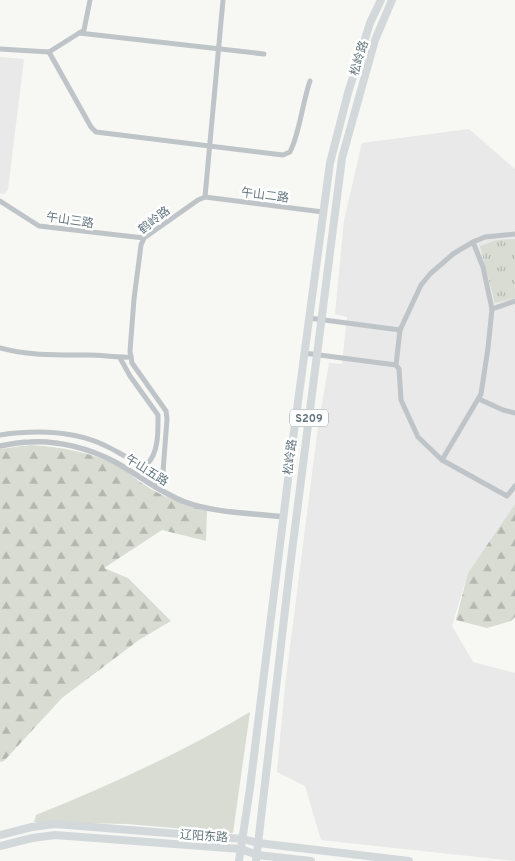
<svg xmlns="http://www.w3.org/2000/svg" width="515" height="861" viewBox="0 0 515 861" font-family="Overpass,'Noto Sans SC',sans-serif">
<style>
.built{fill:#e8e9e8}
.grass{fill:url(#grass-tufts)}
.forest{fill:url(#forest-firs)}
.park{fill:#d8dcd3}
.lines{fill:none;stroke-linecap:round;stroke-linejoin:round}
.minor{stroke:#bec4c7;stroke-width:5}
.tertiary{stroke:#bec4c7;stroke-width:5.5}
.primary{stroke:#d3d9db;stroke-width:8}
.labels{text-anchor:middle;stroke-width:5;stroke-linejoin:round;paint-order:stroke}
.shield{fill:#fff;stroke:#919fa5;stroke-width:1}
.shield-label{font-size:11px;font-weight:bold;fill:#62767f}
.street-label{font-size:12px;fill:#62767f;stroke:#fff}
</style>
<defs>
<pattern id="grass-tufts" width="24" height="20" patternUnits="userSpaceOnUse" patternTransform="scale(1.25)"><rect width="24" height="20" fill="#d8dcd3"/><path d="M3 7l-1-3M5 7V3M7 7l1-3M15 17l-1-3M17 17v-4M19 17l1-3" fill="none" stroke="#b3b7b0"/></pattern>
<pattern id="forest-firs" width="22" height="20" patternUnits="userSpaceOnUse" patternTransform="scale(1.25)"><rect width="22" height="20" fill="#d8dcd3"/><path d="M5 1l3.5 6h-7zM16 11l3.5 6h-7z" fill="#b3b7b0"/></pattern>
</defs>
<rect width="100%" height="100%" fill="#f7f7f4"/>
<g class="built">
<path d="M 0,57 L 24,59 L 8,189 L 4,194 L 0,193 Z"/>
<path d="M 469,129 L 515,169 L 515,504 L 468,573 L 452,626 L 473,662 L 515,673 L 515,861 L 321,840 L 305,786 L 277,772 L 285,686 L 318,427 L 329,363 L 342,364 L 347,317 L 335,314 L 344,220 L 362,143 Z"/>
</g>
<path class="grass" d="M 515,239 L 515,298 L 495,303 L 480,246 L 497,240 Z"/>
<g class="forest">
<path d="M 31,445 C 61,447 90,452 117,465 C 127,470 134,478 143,484 C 162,497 184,504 207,511 L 206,541 L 162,530 L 104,568 L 128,578 L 171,621 L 139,640 L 62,698 L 4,761 L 0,762 L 0,449 Z"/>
<path d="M 515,504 L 515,617 L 511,621 L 487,628 L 456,620 L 468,573 Z"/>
</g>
<path class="park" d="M 250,712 L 233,833 L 127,824 L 34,822 L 36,815 C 110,785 183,752 250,712 Z"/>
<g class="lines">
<g class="minor">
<path d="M 79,33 L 264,54"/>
<path d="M 0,49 L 49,52 L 84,30 L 90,0"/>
<path d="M 49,52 L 91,127 L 96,132 L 283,155 L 290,152 C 300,132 302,104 310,81"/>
<path d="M 205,197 L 323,212"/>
<path d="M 0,201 L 39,226 L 144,238"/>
<path d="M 515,234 L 485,237 L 473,242 L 453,254 L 430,274 L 421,285 L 400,330 L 396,365 L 399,369 L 401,400 L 418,437 L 442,460 L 507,496 L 515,486"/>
<path d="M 492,309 L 515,301"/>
<path d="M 309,318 L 400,330"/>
<path d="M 0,348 C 30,356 58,355 89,355 C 103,355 117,358 131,357"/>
<path d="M 304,353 L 396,365"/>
<path d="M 479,399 L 503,410 L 515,413"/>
<path d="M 0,435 C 35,430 73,430 106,446 C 116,450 138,466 147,464 C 159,453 158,430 158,415 L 130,376 L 120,358"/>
<path d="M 442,460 L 481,394 L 488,348 L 492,309 L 483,267 L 473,242"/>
<path d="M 155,487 L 163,472 L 167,419 L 166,411 L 132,363 L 130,351 L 134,299 L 141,245 L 144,238 L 198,200 L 205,197 L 223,0"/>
</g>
<path class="tertiary" d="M 0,446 C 10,444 20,442 30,442 C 58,440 91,449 115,462 C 139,475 159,492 185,502 C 215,513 251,513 283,517"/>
<g class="primary">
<path d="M 0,835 L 32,827 L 55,824 L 243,839 L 258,843 L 409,861"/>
<path d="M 0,846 L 32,838 L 55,835 L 241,849 L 257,855 L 311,861"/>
<path d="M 239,861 L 250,788 L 293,439 L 330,163 L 348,93 L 370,23 L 381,0"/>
<path d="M 256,861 L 290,567 L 342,158 L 375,40 L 392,0"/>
</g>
</g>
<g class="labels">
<rect class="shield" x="290" y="409.5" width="38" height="17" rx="4"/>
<g class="shield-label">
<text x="309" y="422">S209</text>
</g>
<g class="street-label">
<text transform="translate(359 58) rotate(-73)" y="4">松岭路</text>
<text transform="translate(265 195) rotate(7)" y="4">午山二路</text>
<text transform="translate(70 220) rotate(8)" y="4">午山三路</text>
<text transform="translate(154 220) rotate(-38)" y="4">鹤岭路</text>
<text transform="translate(290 457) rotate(-83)" y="4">松岭路</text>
<text transform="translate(147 470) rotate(32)" y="4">午山五路</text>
<text transform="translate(204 836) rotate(4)" y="4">辽阳东路</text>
</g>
</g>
</svg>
